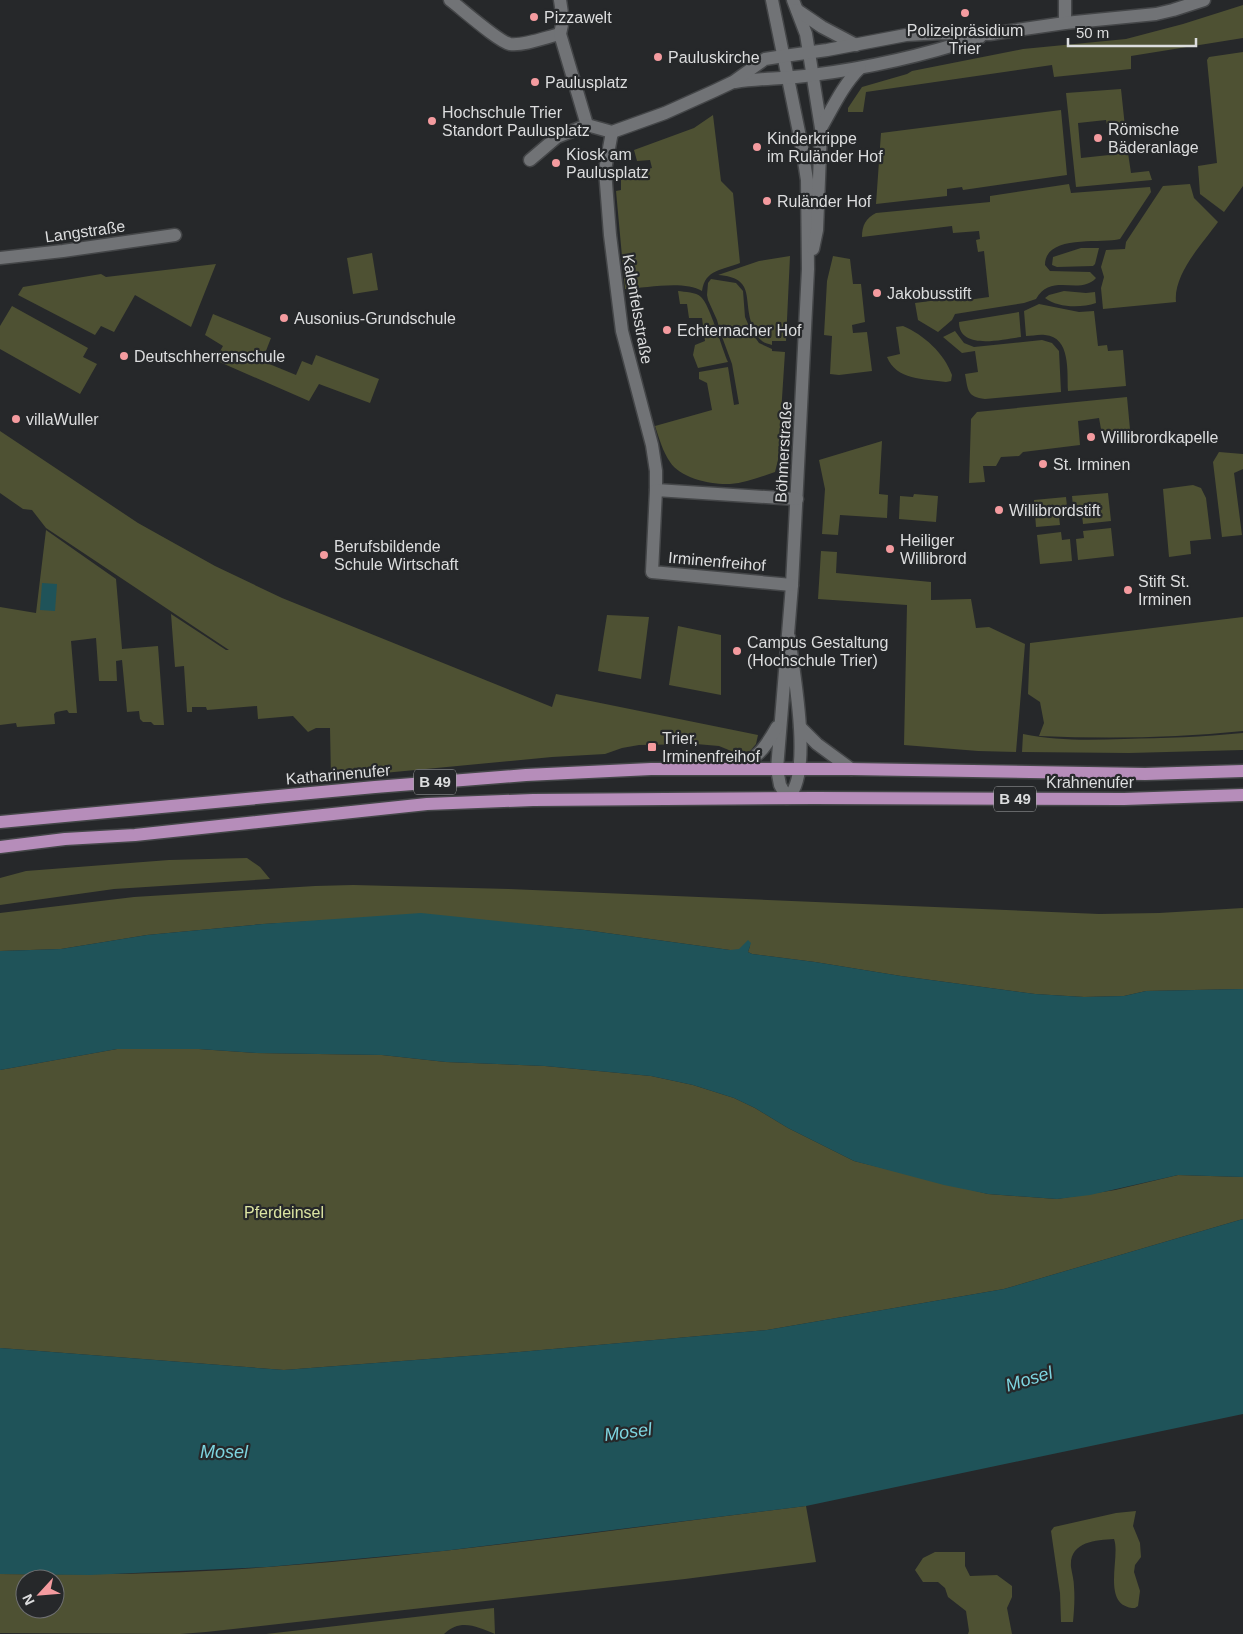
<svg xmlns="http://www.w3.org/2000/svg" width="1243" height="1634" viewBox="0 0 1243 1634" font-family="Arial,sans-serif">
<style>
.green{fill:#4e5133;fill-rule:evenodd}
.water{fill:#1f5359}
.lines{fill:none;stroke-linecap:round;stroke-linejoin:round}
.street-casing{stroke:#444648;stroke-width:15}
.primary-casing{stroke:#444648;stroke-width:15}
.street{stroke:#717376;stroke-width:12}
.primary{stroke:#b68dba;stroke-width:12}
.poi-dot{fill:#f49b9f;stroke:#26282a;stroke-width:2}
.labels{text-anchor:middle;stroke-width:4.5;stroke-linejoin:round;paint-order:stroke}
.shield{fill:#26282a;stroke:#a5a7a8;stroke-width:1}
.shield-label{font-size:15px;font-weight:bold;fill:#dcddde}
.poi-label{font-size:16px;fill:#dcddde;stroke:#26282a;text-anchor:start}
.street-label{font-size:16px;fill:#dcddde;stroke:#26282a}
.park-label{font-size:16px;fill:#dce4a2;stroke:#26282a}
.water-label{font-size:18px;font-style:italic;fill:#7ed5e0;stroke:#26282a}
</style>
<rect width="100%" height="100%" fill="#26282a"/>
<g class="green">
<path d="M 1243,5 L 1243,38 L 1131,56 L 1131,69 L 1054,77 L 1052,65 L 866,92 L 863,112 L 848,112 L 848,108 L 862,87 L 907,74 L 912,71 L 1023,49 L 1126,39 L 1183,24 Z"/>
<path d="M 1243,52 L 1243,186 L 1224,212 L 1200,194 L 1198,166 L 1217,163 L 1207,60 L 1209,57 Z"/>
<path d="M 1121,89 L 1125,127 L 1108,129 L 1106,120 L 1078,123 L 1081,158 L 1128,153 L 1131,173 L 1149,171 L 1152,180 L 1076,187 L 1066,93 Z"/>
<path d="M 1061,110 L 1067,175 L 963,190 L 962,187 L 947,189 L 947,196 L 876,204 L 881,133 Z"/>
<path d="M 713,115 L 721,181 L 733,193 L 740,263 C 723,270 705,269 702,291 C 684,280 646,288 625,289 L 616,191 L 621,190 L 621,175 L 652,168 L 650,160 L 637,161 L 634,150 L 694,128 Z"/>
<path d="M 1069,184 L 1071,193 L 1150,187 L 1151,192 L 1120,239 C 1100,244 1045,234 1045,265 L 1050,271 L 1090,272 L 1096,278 C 1080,296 1051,272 1036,299 L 1024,303 L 955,314 L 952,320 L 938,332 L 918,320 L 915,303 L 960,297 L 961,301 L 989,297 L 984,251 L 978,252 L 976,240 L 980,239 L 979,231 L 953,233 L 952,226 L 862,237 C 862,225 866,218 876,213 L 990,202 L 990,196 Z"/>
<path d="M 1190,184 L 1194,198 L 1218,222 C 1203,243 1173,274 1176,302 L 1103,309 L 1101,288 L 1104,277 L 1101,267 L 1106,250 L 1125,249 L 1126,242 L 1163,186 Z"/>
<path d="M 1081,248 L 1099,248 L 1095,264 L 1093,266 L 1057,267 L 1052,265 L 1053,257 Z"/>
<path d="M 372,253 L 378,290 L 353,294 L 347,258 Z"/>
<path d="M 790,256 L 786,341 L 772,341 L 772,345 C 769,344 763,343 761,340 C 757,337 754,331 753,327 C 742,300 757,278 718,275 L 759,261 Z"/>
<path d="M 833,256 L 850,259 L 853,284 L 861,284 L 865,322 L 852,325 L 853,333 L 867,332 L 872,371 L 839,375 L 830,374 L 832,336 L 824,335 L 827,281 Z"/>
<path d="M 216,264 L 191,327 L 135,295 L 114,332 L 101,326 L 95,335 L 18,295 L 23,287 L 101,274 L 106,277 Z"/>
<path d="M 711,279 L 736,283 L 743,291 L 745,317 L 752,333 L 759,343 L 772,349 L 772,351 L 785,352 L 778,460 L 775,472 C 760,477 745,483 730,484 C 711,485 680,478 670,462 C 663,452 659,438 655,426 L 712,410 L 707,383 L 699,379 L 699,372 L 728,367 L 734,405 L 739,404 L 732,364 L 721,334 L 717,320 L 708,300 L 707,295 L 708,283 Z"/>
<path d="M 678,291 C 685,292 696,292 701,297 C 710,305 722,349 728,362 L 698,368 L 693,355 L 695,345 L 705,341 L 702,318 L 689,318 L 687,304 L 680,304 Z"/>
<path d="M 1064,291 L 1086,293 L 1095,292 L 1096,303 C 1081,308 1058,308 1045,298 L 1049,295 Z"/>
<path d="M 1039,304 L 1079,312 L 1094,311 L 1098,346 L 1107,345 L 1108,351 L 1123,350 L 1126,386 L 1068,391 C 1067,372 1071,337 1045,335 C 1039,334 1032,336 1026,336 L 1024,311 Z"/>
<path d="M 12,306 L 88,348 L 83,357 L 97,364 L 80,394 L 0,349 L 0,326 Z"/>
<path d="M 1019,312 L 1021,337 C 1003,339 959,351 959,322 Z"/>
<path d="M 213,314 L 271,338 L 262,361 L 296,375 L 302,361 L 312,365 L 316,355 L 379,379 L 370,403 L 319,384 L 309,401 L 215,360 L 223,346 L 205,335 Z"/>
<path d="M 903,326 C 924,335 944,353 952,375 L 951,381 L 946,382 C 924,379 896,380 887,357 L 900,354 L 896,327 Z"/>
<path d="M 955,331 L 964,343 L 974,347 L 1042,340 L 1052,343 L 1059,351 L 1061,392 L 985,399 C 967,397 968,390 965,374 L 978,372 L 975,351 L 962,353 L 943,337 Z"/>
<path d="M 1127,397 L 1131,440 L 1118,441 L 1117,439 L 1103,440 L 1099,418 L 1078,421 L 1080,445 L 1023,452 L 1019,456 L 1001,457 L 996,466 L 983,466 L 985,482 L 969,483 L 971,419 L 977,412 Z"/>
<path d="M 0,431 L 138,523 L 215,566 L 282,598 L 552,707 L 556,694 L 758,735 L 756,744 L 750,751 L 736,753 L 719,746 L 696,744 L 639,745 L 622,748 L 605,754 L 552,757 L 331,778 L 330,728 L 316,728 L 308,732 L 293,716 L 258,719 L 257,706 L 207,710 L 206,707 L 192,707 L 192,712 L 187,712 L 184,666 L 175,667 L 171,614 L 226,650 L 229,650 L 46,528 L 32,510 L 23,509 L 0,493 Z"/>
<path d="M 882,441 L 879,494 L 888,495 L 887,518 L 840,515 L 838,535 L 822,534 L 825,489 L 819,460 Z"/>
<path d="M 1219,452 L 1243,454 L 1243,469 L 1234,473 L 1242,535 L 1222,537 L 1213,462 Z"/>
<path d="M 1193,485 L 1201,488 L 1206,498 L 1211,539 L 1190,541 L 1191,554 L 1169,557 L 1163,489 Z"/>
<path d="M 1108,493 L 1111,521 L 1083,524 L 1082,515 L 1074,516 L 1072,496 Z"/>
<path d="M 914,494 L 938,496 L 936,522 L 899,519 L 900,496 L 913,497 Z"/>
<path d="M 1066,497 L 1068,516 L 1059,517 L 1060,525 L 1036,527 L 1034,500 Z"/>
<path d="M 1111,528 L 1114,556 L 1078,560 L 1076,539 L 1084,538 L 1083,531 Z"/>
<path d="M 46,530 L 116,579 L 122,649 L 158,646 L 164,725 L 154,725 L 151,722 L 143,722 L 140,719 L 139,711 L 127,712 L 122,660 L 116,661 L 117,681 L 99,681 L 96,638 L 71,641 L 77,713 L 69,713 L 67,710 L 56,712 L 54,714 L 55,724 L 17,727 L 16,723 L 0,725 L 0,607 L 36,613 Z"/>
<path d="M 1061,532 L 1062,540 L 1070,539 L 1072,561 L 1040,564 L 1037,535 Z"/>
<path d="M 821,551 L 837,552 L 836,573 L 931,582 L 931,600 L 971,599 L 976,628 L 989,627 L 1025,644 L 1016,752 L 978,751 L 904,745 L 907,605 L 818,599 Z"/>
<path d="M 607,615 L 649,617 L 641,679 L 598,671 Z"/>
<path d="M 1243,617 L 1243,731 C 1175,738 1107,739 1039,736 L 1044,723 L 1040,702 L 1028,694 L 1030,643 Z"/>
<path d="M 678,626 L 721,635 L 721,695 L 669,685 Z"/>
<path d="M 1243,733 L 1243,750 L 1129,753 L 1022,752 L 1023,734 C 1056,741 1091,740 1124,739 C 1164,738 1203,737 1243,733 Z"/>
<path d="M 247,858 L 260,867 L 270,879 L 114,889 L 0,905 L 0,878 L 26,871 L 169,860 Z"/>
<path d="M 353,885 L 509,889 L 1099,914 L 1159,913 L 1243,908 L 1243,989 L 1146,991 L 1124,996 L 1084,997 L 1035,994 L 901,976 L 815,962 L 752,954 L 748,952 L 750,946 L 736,951 L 730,950 L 585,930 L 534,925 L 350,919 L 263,924 L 147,935 L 61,949 L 0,951 L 0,913 L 134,897 L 315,886 Z"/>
<path d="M 117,1049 L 199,1049 L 256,1053 L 382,1055 L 446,1062 L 545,1066 L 651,1076 L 693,1085 L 734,1098 L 755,1108 L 788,1128 L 854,1161 L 988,1194 L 1057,1199 L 1115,1190 L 1178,1175 L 1243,1177 L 1243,1219 L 1004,1289 L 767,1330 L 519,1352 L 284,1370 L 0,1348 L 0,1070 Z"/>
<path d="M 806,1506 L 816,1562 L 685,1579 L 206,1632 L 180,1634 L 0,1633 L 0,1574 C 89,1575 179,1574 268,1567 C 448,1554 627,1528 806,1506 ZM 25,1579 L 55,1579 L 55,1609 L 25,1609 Z"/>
<path d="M 1136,1511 L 1133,1526 L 1140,1543 L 1141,1557 L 1135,1565 L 1134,1572 L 1140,1591 L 1138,1606 L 1135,1608 C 1100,1607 1121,1557 1114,1539 C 1095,1540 1069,1542 1071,1567 C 1072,1574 1074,1580 1074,1587 C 1075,1599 1074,1611 1073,1622 L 1061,1622 L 1060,1593 L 1051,1531 L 1054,1527 L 1116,1513 Z"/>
<path d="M 935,1552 L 965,1552 L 965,1566 L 970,1576 L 997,1575 L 1012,1586 L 1012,1597 L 1007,1608 L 1012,1634 L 968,1634 L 969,1631 L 966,1611 L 948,1597 L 945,1588 L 938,1582 L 923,1582 L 915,1570 L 923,1558 Z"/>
<path d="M 494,1608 L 495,1634 C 477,1627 461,1618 444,1634 L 266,1634 Z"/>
</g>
<g class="water">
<path d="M 42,583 L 57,584 L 55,611 L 40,610 Z"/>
<path d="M 421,913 L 585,930 L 730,950 L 739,949 L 748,940 L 751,943 L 748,952 L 752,954 L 815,962 L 901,976 L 1035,994 L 1084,997 L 1124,996 L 1146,991 L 1243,989 L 1243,1177 L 1178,1175 L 1090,1195 L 1057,1199 L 988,1194 L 944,1185 L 854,1161 L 788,1128 L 755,1108 L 734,1098 L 693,1085 L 651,1076 L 545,1066 L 446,1062 L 382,1055 L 256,1053 L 199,1049 L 117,1049 L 0,1070 L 0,951 L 61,949 L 147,935 L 263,924 Z"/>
<path d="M 1243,1219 L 1243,1414 L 806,1506 L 443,1551 L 267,1567 L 90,1575 L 0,1574 L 0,1348 L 284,1370 L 519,1352 L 767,1330 L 1004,1289 Z"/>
</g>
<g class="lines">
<defs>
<g id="street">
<path d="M 450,0 C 462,9 499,42 510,44 C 523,46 547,37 560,34"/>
<path d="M 560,0 L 563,20 L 560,34 L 587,125"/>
<path d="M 772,0 L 801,142 L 807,180 L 808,269 L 792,585 L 777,769 L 780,785 L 787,798 C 814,778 793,669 789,637"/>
<path d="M 793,0 L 806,34 L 821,128 L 817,230 L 813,249"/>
<path d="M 1065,0 L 1065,23"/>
<path d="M 797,10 L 822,27 L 856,45"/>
<path d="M 735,82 C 761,78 786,79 812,75 C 869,68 925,55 980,37"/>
<path d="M 587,125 L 612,132 L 665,113 L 714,91 L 733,82 L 765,59 L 784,56 L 827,50 L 906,35 L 941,33 L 990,34 L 1065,23 L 1156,14 L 1173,10 L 1204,0"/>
<path d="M 821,128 C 833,107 843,85 860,68"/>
<path d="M 612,132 L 605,170 L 610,235 L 622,331 L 652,445 L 656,471 L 656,490"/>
<path d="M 530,160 L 557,137 L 587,125"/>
<path d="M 0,258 L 63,251 L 175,235"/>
<path d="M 792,585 L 652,572 L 656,490 L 797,499"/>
<path d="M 800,727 L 817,744 L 851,769"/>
<path d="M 730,768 C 757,760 764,750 777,727"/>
</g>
<g id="primary">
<path d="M 0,822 L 375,787 L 526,775 L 651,769 L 851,769 L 1145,774 L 1243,771"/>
<path d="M 0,847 L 65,839 L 135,835 L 427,804 L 533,800 L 814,798 L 1124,799 L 1243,795"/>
</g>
</defs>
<use href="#street" class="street-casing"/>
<use href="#primary" class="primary-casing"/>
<use href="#street" class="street"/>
<use href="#primary" class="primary"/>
</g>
<g class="poi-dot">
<circle cx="965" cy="13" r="5"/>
<circle cx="534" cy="17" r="5"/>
<circle cx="658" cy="57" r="5"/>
<circle cx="535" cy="82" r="5"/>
<circle cx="432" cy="121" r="5"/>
<circle cx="1098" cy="138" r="5"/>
<circle cx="757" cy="147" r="5"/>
<circle cx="556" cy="163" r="5"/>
<circle cx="767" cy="201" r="5"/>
<circle cx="877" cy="293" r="5"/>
<circle cx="284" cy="318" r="5"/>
<circle cx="667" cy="330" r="5"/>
<circle cx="124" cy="356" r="5"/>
<circle cx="16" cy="419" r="5"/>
<circle cx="1091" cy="437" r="5"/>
<circle cx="1043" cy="464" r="5"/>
<circle cx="999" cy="510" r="5"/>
<circle cx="890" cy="549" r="5"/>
<circle cx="324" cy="555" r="5"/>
<circle cx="1128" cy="590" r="5"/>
<circle cx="737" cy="651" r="5"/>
<rect x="647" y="742" width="10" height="10" rx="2.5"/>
</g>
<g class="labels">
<g class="shield">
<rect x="414" y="769.5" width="42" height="25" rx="4"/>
<rect x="994" y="786.5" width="42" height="25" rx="4"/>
</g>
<g class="shield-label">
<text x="435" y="787">B 49</text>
<text x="1015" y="804">B 49</text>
</g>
<g class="poi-label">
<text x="544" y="23">Pizzawelt</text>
<text x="965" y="36" text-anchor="middle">Polizeipräsidium<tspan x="965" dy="18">Trier</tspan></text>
<text x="668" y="63">Pauluskirche</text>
<text x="545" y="88">Paulusplatz</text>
<text x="442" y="118">Hochschule Trier<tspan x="442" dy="18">Standort Paulusplatz</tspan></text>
<text x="1108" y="135">Römische<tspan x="1108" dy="18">Bäderanlage</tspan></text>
<text x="767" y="144">Kinderkrippe<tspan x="767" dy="18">im Ruländer Hof</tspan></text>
<text x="566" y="160">Kiosk am<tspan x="566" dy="18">Paulusplatz</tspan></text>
<text x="777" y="207">Ruländer Hof</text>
<text x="887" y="299">Jakobusstift</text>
<text x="294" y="324">Ausonius-Grundschule</text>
<text x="677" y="336">Echternacher Hof</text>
<text x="134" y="362">Deutschherrenschule</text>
<text x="26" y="425">villaWuller</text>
<text x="1101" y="443">Willibrordkapelle</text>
<text x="1053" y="470">St. Irminen</text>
<text x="1009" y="516">Willibrordstift</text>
<text x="900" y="546">Heiliger<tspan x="900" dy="18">Willibrord</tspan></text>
<text x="334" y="552">Berufsbildende<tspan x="334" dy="18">Schule Wirtschaft</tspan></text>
<text x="1138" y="587">Stift St.<tspan x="1138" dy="18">Irminen</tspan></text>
<text x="747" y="648">Campus Gestaltung<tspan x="747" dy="18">(Hochschule Trier)</tspan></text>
<text x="662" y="744">Trier,<tspan x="662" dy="18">Irminenfreihof</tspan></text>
</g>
<g class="street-label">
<text transform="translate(85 231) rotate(-8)" y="6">Langstraße</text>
<text transform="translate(638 309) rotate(80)" y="6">Kalenfelsstraße</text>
<text transform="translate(783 452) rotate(-87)" y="6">Böhmerstraße</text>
<text transform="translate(717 561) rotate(5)" y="6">Irminenfreihof</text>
<text transform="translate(338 774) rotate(-5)" y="6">Katharinenufer</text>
<text x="1090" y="788">Krahnenufer</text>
</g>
<g class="park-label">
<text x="284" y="1218">Pferdeinsel</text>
</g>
<g class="water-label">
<text transform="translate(1029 1379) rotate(-17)" y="6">Mosel</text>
<text transform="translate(628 1432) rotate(-7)" y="6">Mosel</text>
<text x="224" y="1458">Mosel</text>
</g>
</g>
<g transform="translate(40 1594) rotate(244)"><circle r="24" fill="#26282a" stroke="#6f7072"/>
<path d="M0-4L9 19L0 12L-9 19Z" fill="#f49b9f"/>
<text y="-8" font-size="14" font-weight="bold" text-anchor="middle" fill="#dcddde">N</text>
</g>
<path d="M1068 38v8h128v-8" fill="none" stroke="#dcddde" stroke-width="2.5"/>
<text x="1076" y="38" font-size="15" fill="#dcddde" stroke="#26282a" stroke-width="4" paint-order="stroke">50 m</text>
</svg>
